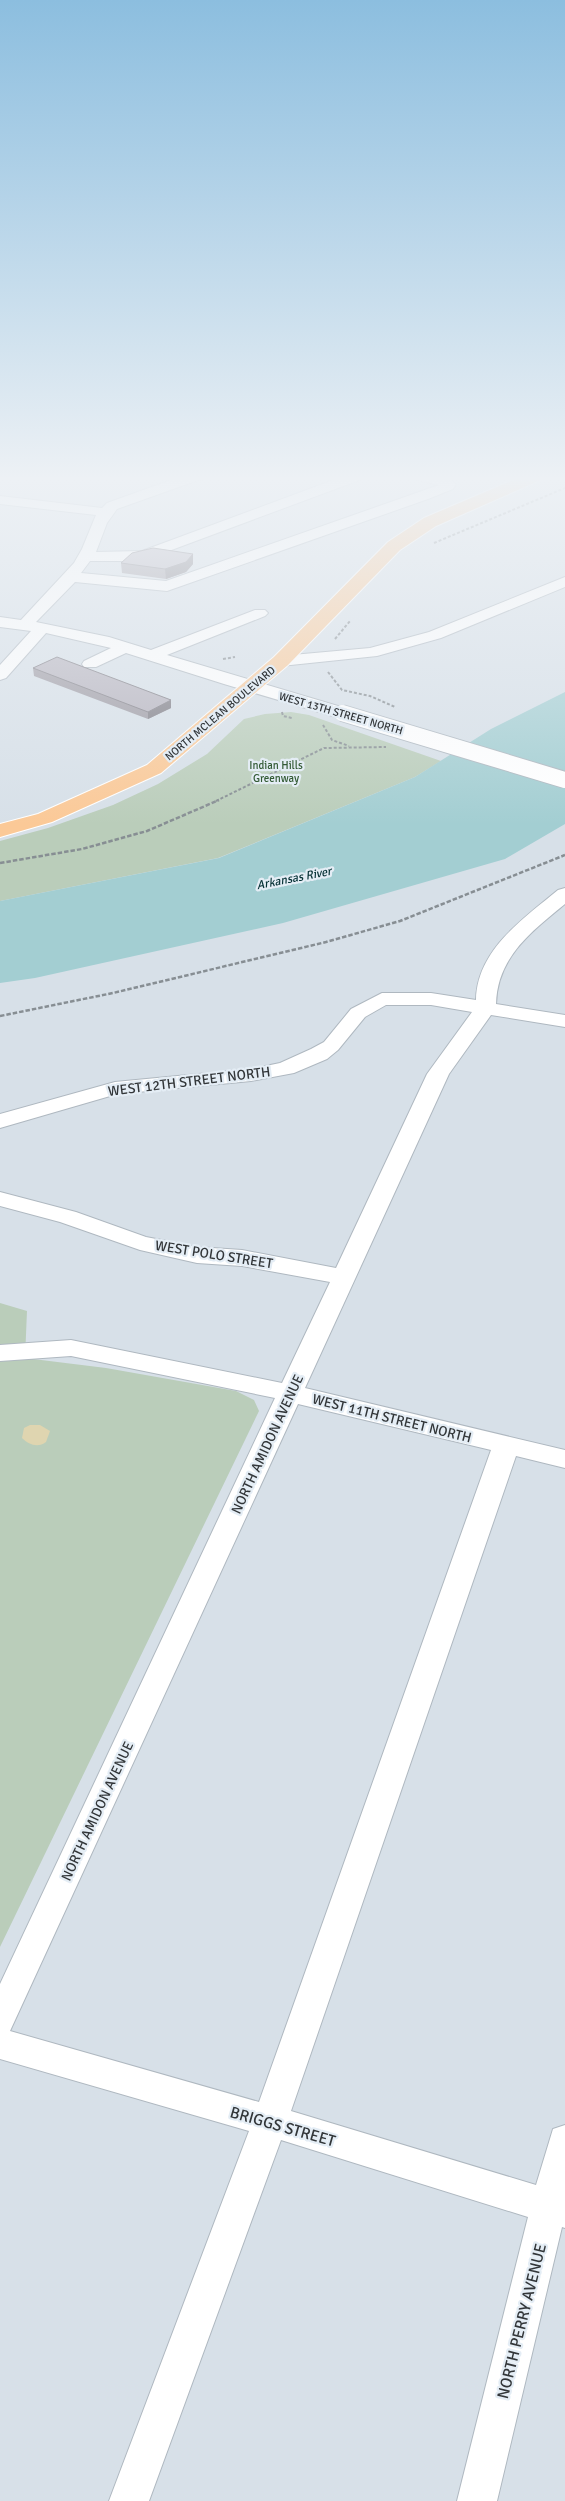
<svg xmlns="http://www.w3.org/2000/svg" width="565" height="2501" viewBox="0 0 565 2501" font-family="Signika,sans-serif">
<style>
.green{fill:#bacdba}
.sand{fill:#dfd5b0}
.water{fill:#a3ced2}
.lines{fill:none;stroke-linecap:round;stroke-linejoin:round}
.minor-casing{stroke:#afb8c0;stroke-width:2}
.major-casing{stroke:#fff;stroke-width:2}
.path-far1{stroke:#878e93;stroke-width:2;stroke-dasharray:3 2;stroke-linecap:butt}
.path{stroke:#878e93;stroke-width:2.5;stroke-dasharray:4.5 2;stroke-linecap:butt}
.minor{fill:#fff;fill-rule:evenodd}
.major{fill:#fbc997;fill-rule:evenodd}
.minor-bridge-casing{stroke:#afb8c0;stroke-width:18;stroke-linecap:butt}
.minor-bridge{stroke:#fff;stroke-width:16}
.wall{fill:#9d9aa3}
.shaded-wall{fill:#7f7d85}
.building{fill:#b6b3be;stroke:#7f7d85}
.labels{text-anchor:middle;stroke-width:4.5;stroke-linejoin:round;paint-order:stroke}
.far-street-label{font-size:11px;fill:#323639;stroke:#e4edf5}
.far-park-label{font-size:11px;fill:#325a34;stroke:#e4edf5}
.far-water-label{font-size:12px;font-style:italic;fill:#073236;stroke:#e4edf5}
.street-label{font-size:14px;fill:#323639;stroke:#e4edf5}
.near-street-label{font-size:16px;fill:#323639;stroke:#e4edf5}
</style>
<rect width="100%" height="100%" fill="#d7e0e8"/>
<g class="green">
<path d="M 291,712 L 309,715 L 441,761 L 415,777 L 218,858 L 0,901 L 0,841 L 48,828 L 113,805 L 158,784 L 207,754 L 244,719 L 265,714 Z"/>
<path d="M 0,1303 L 27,1311 L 25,1358 L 106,1368 L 236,1391 L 254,1400 L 259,1411 L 0,1947 Z"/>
</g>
<path class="sand" d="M 30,1425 L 40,1425 L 50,1431 L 46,1442 C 38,1448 29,1445 22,1438 L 24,1428 Z"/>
<path class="water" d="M 565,692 L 565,824 L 505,859 L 283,923 L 35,978 L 0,983 L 0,901 L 219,858 L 415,777 L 491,729 Z"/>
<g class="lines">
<defs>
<g id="minor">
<path d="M 185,475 L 206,475 L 204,478 L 117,509 L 107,523 L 96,552 L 142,551 L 347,475 L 367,475 L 365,478 L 150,558 L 131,561 L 90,561 L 81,573 L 166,581 L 439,485 L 410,478 L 408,475 L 442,475 L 456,484 L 453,489 L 428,499 L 167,591 L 75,582 L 36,622 L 109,637 L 151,650 L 255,610 L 265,610 L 268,613 L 265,616 L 167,655 L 348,709 L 350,713 L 348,717 L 336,717 L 224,684 L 126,653 L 96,667 L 84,667 L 82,664 L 84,661 L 111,648 L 46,633 L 6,678 L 0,680 L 0,665 L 31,631 L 0,627 L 0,617 L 21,620 L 74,563 L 82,549 L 96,515 L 0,504 L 0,496 L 102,508 L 107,503 Z"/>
<path d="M 565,577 L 565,587 L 441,638 L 377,656 L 281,666 L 273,661 L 281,656 L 370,648 L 429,632 Z"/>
<path d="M 565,888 L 565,904 C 532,931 497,957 496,1004 L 565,1015 L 565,1027 L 491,1015 L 449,1074 L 305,1388 L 565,1450 L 565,1468 L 516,1456 L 291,2111 L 536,2185 L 553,2129 L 565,2125 L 565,2228 L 562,2227 L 497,2501 L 457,2501 L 528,2217 L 281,2140 L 149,2501 L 109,2501 L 249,2131 L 0,2059 L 0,1984 L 275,1398 L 71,1356 L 0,1361 L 0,1345 L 71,1340 L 282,1383 L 330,1282 L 242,1266 L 197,1263 L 140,1250 L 60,1222 L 0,1206 L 0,1192 L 76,1212 L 146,1237 L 197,1247 L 242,1250 L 336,1268 L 427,1074 L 472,1012 L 431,1005 L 386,1005 L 365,1017 L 338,1050 L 327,1059 L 294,1073 L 251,1081 L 117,1094 L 0,1128 L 0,1114 L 115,1082 L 251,1069 L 280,1063 L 311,1049 L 324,1042 L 351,1009 L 382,993 L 431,993 L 476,1000 C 477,950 523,919 558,890 ZM 298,1404 L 491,1450 L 259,2102 L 10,2031 Z"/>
</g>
<path id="major" d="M 525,475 L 547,475 L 545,478 L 436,526 L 400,550 L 288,665 L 161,773 L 52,822 L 0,837 L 0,824 L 38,814 L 147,765 L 274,657 L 388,542 L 424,518 Z"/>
</defs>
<use href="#minor" class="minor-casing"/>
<use href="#major" class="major-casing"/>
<g class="path-far1">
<path d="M 434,543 L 565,488"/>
<path d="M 335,639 L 350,621"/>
<path d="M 223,659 L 235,657"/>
<path d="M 328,672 L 342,690 L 370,696 L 395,707"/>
<path d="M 282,712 L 283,716 L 292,718"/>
<path d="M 323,725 L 332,740 L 349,746"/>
<path d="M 216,801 L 324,748 L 386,747"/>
</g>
<g class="path">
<path d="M 0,863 L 82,849 L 147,831 L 219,800"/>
<path d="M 0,1016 L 113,993 L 326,942 L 400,921 L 565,855"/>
</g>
<use href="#minor" class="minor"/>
<use href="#major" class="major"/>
<defs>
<path id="minor-bridge" d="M 342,713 L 565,780"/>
</defs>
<use href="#minor-bridge" class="minor-bridge-casing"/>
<use href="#minor-bridge" class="minor-bridge"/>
</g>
<g class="wall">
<path d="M 193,554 L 193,564 L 186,572 L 166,579 L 122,573 L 121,563 Z"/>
<path d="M 33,668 L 171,700 L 171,708 L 148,719 L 34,676 Z"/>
</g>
<g class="shaded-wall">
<path d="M 193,554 L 193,564 L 186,572 L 166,579 L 165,569 Z"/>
<path d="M 171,700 L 171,708 L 148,719 L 148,712 Z"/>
</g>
<g class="building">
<path d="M 153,548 L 193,554 L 186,562 L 165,569 L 121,563 L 132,553 Z"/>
<path d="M 57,657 L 171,700 L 148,712 L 33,668 Z"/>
</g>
<linearGradient id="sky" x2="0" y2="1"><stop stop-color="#8cbedf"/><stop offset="0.58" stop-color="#edf1f5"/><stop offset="1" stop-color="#edf1f5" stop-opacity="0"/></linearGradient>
<rect width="565" height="825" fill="url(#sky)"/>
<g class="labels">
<g class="far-street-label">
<text transform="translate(220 713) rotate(-40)" y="4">NORTH MCLEAN BOULEVARD</text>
<text transform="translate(341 713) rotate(16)" y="4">WEST 13TH STREET NORTH</text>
</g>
<g class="far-park-label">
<text x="276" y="769">Indian Hills<tspan x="276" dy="13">Greenway</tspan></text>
</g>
<g class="far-water-label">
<text transform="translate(294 878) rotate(-11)" y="4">Arkansas River</text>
</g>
<g class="street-label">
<text transform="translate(189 1081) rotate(-7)" y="5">WEST 12TH STREET NORTH</text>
<text transform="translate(214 1254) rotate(9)" y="5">WEST POLO STREET</text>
<text transform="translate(392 1418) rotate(14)" y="5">WEST 11TH STREET NORTH</text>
<text transform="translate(267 1444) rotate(-65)" y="5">NORTH AMIDON AVENUE</text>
<text transform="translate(97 1811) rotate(-65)" y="5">NORTH AMIDON AVENUE</text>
</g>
<g class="near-street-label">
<text transform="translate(283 2126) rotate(16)" y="6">BRIGGS STREET</text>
<text transform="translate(521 2321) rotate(-76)" y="6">NORTH PERRY AVENUE</text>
</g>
</g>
</svg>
